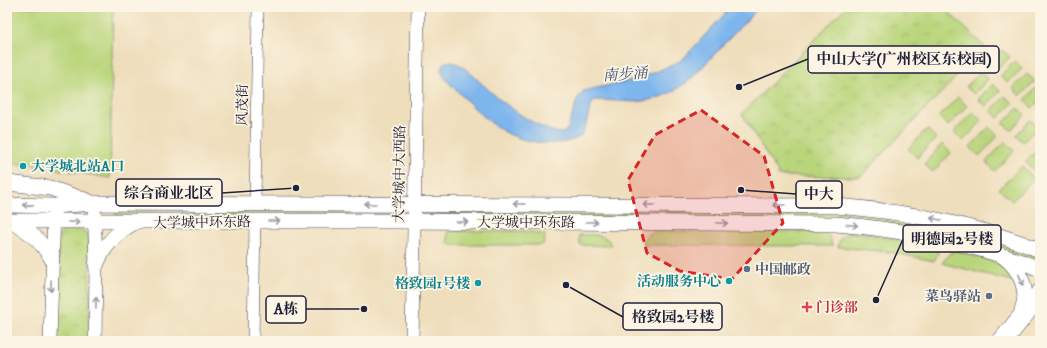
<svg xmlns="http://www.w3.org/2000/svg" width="1047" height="348" viewBox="0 0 1047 348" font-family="'IM FELL DW Pica','Noto Serif SC',serif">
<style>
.grass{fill:#b9d57b;stroke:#6e7c5b}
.park{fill:url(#park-tufts);stroke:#6e7c5b}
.water{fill:#7db5ed;stroke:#506c94}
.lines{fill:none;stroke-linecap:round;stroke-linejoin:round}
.tertiary-casing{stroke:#413e4e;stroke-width:12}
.secondary-casing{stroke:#413e4e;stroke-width:14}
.primary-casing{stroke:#413e4e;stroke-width:16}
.tertiary{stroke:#fff;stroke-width:11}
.secondary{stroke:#fff;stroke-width:13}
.primary{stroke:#fff;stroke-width:15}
.oneway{stroke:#9c9ca7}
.marked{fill:#d62828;fill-opacity:0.2;stroke:#d62828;stroke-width:3;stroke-dasharray:8 5;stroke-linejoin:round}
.culture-dot{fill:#0f9aa8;stroke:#fcf5e5;stroke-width:1.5}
.service-dot{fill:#5c6f8a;stroke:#fcf5e5;stroke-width:1.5}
.health-dot{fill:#e0444e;stroke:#fcf5e5;stroke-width:1.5}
.labels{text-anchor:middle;stroke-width:3.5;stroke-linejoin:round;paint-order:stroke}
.street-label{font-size:14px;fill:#22223b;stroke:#fcf5e5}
.culture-label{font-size:14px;font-weight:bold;fill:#0d838f;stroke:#fcf5e5;text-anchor:end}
.service-label{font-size:14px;font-weight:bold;fill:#4e5e75;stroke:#fcf5e5;text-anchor:start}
.health-label{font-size:14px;font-weight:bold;fill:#be3a42;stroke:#fcf5e5;text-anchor:start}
.water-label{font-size:15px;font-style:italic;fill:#425579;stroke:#fcf5e5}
.leader{fill:none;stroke:#22223b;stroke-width:1.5}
.callout-dot{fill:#22223b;stroke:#fcf5e5;stroke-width:1.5}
.callout{fill:#fcf5e5;stroke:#22223b;stroke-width:1.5}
.callout-label{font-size:15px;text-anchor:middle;font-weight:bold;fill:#22223b}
</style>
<defs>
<pattern id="park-tufts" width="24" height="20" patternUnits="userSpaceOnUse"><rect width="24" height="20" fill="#b9d57b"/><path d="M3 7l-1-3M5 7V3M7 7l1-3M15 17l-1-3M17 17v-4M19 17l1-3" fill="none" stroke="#9fb76b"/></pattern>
</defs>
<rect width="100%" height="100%" fill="#fcf5e5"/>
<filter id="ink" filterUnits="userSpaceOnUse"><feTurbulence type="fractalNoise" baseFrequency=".025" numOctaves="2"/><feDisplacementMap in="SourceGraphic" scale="8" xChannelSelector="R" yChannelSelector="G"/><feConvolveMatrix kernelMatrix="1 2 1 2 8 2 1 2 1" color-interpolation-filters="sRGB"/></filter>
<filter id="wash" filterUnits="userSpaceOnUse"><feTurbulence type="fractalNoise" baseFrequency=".012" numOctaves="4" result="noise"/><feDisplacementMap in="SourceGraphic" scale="16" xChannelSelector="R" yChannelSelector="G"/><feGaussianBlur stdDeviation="0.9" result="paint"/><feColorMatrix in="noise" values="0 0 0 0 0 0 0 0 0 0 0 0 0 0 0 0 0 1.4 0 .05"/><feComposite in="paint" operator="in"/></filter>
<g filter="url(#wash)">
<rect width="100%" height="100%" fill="#efdebc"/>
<g class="grass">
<path d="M 7,7 L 113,7 L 110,178 L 31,165 L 7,164 Z"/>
<path d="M 1002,50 L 1010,57 L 995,72 L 988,65 Z"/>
<path d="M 1015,61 L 1022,69 L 1008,83 L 1000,76 Z"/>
<path d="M 980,72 L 988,79 L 974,94 L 966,87 Z"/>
<path d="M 1027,74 L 1035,81 L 1020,96 L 1013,88 Z"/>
<path d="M 993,84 L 1000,91 L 986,106 L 978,99 Z"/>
<path d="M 1039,85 L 1040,100 L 1032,108 L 1025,100 Z"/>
<path d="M 1005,96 L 1013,103 L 998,118 L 991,111 Z"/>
<path d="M 958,97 L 967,106 L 948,126 L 939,117 Z"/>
<path d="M 1018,108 L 1025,115 L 1011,130 L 1003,123 Z"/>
<path d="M 973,112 L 982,121 L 963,141 L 954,132 Z"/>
<path d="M 1030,120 L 1038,127 L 1023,142 L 1016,135 Z"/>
<path d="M 989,127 L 998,136 L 979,156 L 970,147 Z"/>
<path d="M 927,129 L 936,138 L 917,158 L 908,149 Z"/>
<path d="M 1005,142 L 1014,151 L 995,171 L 986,162 Z"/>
<path d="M 942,144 L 951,153 L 933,172 L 924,164 Z"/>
<path d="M 1040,147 L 1040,172 L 1038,174 L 1025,162 Z"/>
<path d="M 1022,166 L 1034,178 L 1012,201 L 999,189 Z"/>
<path d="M 402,210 L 402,214 L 116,216 L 116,211 Z"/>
<path d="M 839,211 L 944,226 L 1040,255 L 1040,264 L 951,236 L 436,215 L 437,212 Z"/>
<path d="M 448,231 L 525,231 L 545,235 L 544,243 L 542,245 L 451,245 L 448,243 Z"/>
<path d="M 656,231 L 823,232 C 830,234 831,240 832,246 L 643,245 C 644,237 647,233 656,231 Z"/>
<path d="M 853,233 L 901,239 L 932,245 L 937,248 L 938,253 L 934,261 L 890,252 L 838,247 C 839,237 844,234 853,233 Z"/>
<path d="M 579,235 C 591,235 607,232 611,246 L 580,245 Z"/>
<path d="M 954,251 L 958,251 L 1004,265 L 1015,281 L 1012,281 L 942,263 L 949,254 Z"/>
</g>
<g class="park">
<path d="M 846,7 L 943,7 L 985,47 L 860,177 L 778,176 L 778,173 L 742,114 Z"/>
<path d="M 70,229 L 81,229 L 89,235 L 90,341 L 56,341 L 59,236 L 62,232 Z"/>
</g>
<path class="water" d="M 731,7 L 759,7 L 690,80 L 672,92 L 658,98 L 638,102 L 595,100 C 585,110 590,131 577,138 C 569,143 556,143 547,143 C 507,141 490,123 463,97 C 456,89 445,81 441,71 L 442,66 L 445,62 C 450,61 455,62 460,65 C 471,72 480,83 490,91 C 505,105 544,134 564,133 L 568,128 L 577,100 L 583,91 L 628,81 L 656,72 L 682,60 Z"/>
</g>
<g filter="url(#ink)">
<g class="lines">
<defs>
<g id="tertiary">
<path d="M 255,204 L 258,7"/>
<path d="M 253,341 L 255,221"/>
<path d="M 997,341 L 1040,288"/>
<path d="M 1008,341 L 1040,301"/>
</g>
<g id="secondary">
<path d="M 94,203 L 96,265 L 95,341"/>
<path d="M 50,341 L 54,211"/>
<path d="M 412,341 L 418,7"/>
</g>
<g id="primary">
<path d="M 8,183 L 50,188 L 88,201"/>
<path d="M 7,205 L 54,206 L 94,203 L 837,206 C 908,212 973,224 1040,250"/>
<path d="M 7,221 L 395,221 L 836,224 C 907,230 974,243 1040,269"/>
<path d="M 11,222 C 30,230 42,242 52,259"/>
<path d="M 1004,257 C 1020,269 1030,291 1022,310"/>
<path d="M 96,265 C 104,245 116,232 135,222"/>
</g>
</defs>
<use href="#tertiary" class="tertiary-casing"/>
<use href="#secondary" class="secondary-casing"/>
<use href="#primary" class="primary-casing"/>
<use href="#tertiary" class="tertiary"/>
<use href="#secondary" class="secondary"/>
<use href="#primary" class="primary"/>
</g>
<defs><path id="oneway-shaft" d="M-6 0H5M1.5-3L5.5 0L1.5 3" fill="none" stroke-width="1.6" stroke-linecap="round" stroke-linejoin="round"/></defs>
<g class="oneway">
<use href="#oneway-shaft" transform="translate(370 204) rotate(-180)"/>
<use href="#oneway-shaft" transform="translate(519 204) rotate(-180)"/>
<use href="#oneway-shaft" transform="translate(28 205) rotate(-179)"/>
<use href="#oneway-shaft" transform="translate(649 205) rotate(-180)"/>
<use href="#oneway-shaft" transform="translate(779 205) rotate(-180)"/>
<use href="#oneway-shaft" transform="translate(936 219) rotate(-168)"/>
<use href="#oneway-shaft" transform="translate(274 221)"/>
<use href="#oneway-shaft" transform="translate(74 222)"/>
<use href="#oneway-shaft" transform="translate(462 222)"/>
<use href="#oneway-shaft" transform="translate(592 222)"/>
<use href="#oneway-shaft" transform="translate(722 223)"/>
<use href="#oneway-shaft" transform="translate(852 225) rotate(5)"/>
<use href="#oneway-shaft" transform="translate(1021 280) rotate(69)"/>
<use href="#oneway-shaft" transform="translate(51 286) rotate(91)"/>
<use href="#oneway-shaft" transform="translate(96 303) rotate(-89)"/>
</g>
</g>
<path class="marked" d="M 701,110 L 764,156 L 783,223 L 732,279 L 680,271 L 647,253 L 628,180 L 655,135 Z"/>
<g class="culture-dot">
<circle cx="23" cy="166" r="4"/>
<circle cx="729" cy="281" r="4"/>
<circle cx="478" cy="283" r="4"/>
</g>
<g class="service-dot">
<circle cx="747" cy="269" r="4"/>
<circle cx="989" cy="296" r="4"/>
</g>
<path class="health-dot" d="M805 301h4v4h4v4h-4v4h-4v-4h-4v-4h4z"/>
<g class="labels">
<g class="street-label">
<text transform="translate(242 105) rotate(-89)" y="5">风茂街</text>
<text transform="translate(399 174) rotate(-89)" y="5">大学城中大西路</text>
<text transform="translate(202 222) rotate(-1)" y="5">大学城中环东路</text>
<text x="526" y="227">大学城中环东路</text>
</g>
<g class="culture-label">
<text x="31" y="171" text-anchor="start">大学城北站A口</text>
<text x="721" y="286">活动服务中心</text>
<text x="470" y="288">格致园1号楼</text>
</g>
<g class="service-label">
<text x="755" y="274">中国邮政</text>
<text x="981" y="301" text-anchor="end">菜鸟驿站</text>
</g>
<g class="health-label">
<text x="816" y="312">门诊部</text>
</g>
<g class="water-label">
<text transform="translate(625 74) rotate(-4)" y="5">南步涌</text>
</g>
</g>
<path class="leader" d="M739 87L808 59M296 188L222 193M741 190L796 194M876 300L903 239M364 309L306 309M566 285L623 317"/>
<g class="callout-dot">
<circle cx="739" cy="87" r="4"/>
<circle cx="296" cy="188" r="4"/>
<circle cx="741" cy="190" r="4"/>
<circle cx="876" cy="300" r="4"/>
<circle cx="364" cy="309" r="4"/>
<circle cx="566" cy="285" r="4"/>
</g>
<g class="callout">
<rect x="808" y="46" width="191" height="27" rx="4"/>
<rect x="116" y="179" width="106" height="27" rx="4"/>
<rect x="796" y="181" width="46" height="27" rx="4"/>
<rect x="903" y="225" width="98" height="27" rx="4"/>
<rect x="266" y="296" width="40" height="27" rx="4"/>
<rect x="623" y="303" width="99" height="27" rx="4"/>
</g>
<g class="callout-label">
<text x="904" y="64">中山大学(广州校区东校园)</text>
<text x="169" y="198">综合商业北区</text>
<text x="819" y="199">中大</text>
<text x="952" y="244">明德园2号楼</text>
<text x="286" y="314">A栋</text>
<text x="673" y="322">格致园2号楼</text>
</g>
<rect width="1047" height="348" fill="none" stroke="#fcf5e5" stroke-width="24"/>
</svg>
